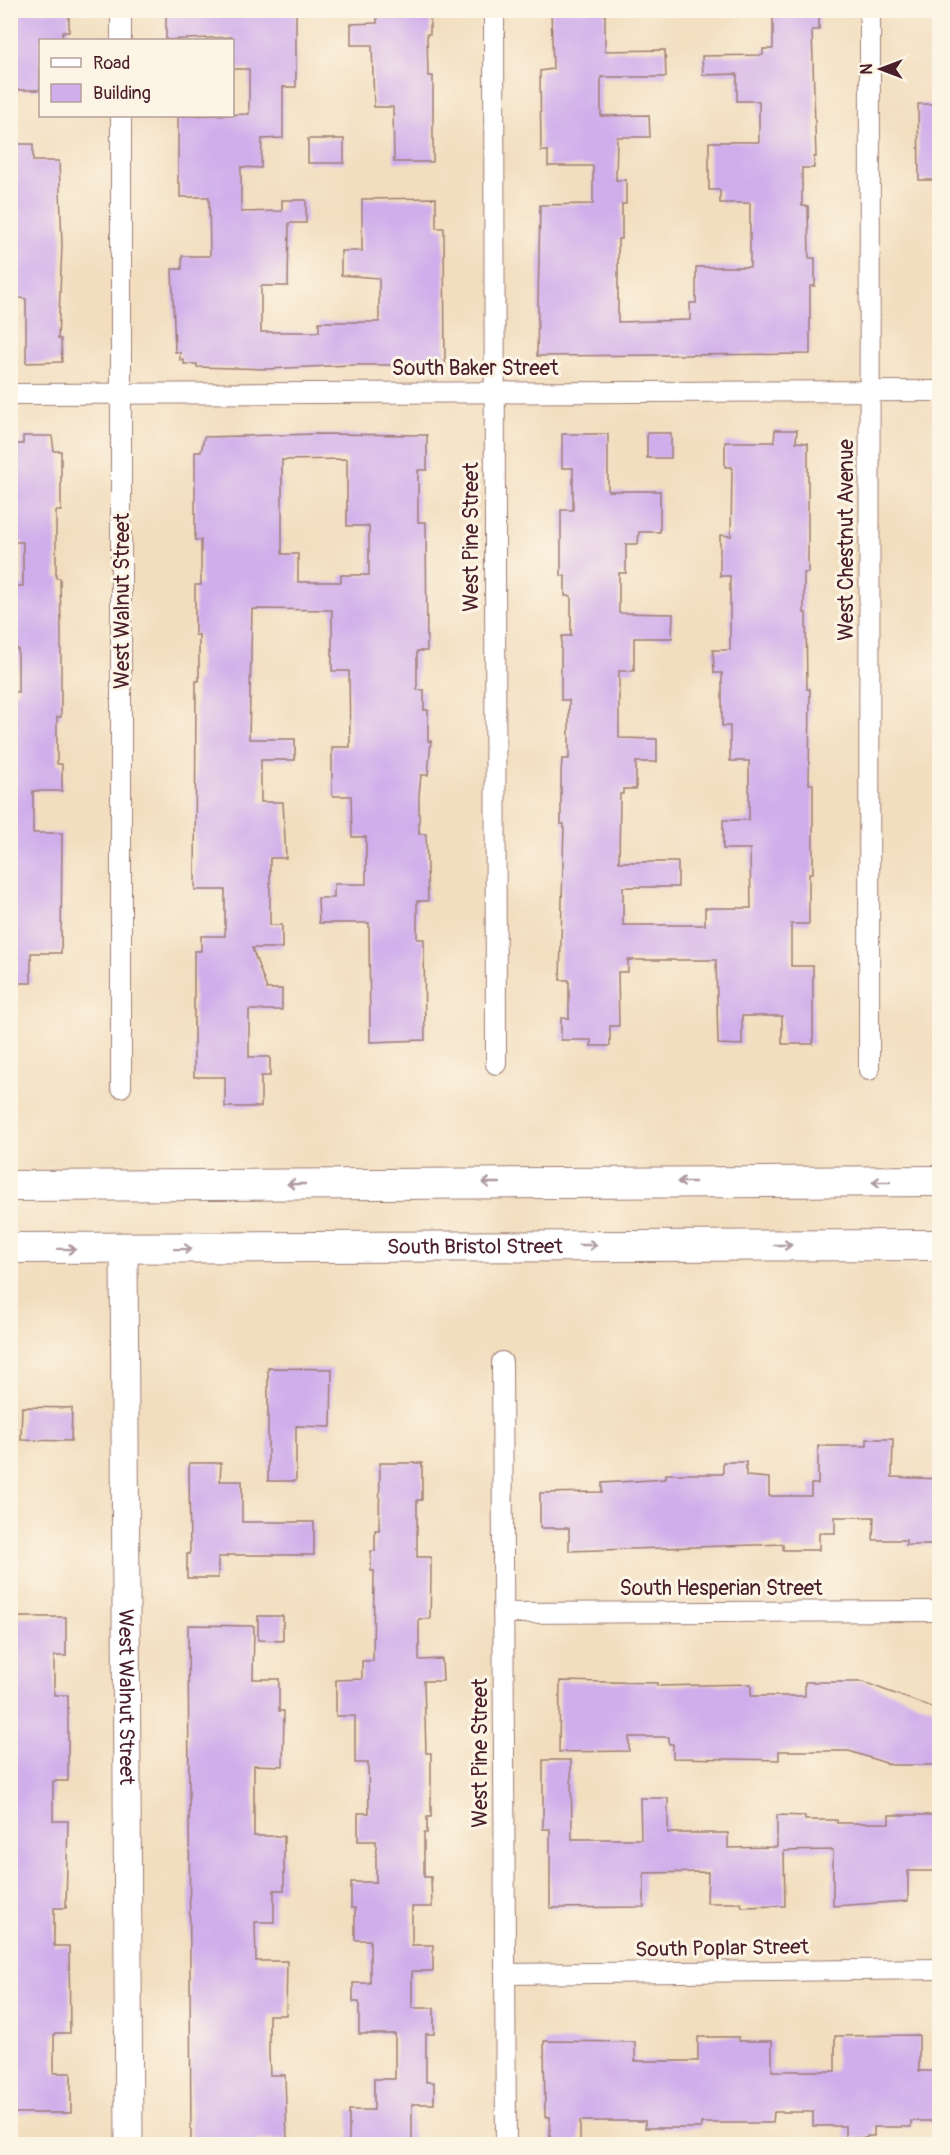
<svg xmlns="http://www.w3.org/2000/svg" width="950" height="2155" viewBox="0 0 950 2155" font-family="Pangolin,sans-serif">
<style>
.building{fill:#d0aeeb;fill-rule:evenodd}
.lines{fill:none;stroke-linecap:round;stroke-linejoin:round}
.street-casing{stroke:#9e7e75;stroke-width:22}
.secondary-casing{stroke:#9e7e75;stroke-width:29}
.primary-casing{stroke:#9e7e75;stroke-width:32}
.street{stroke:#fff;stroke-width:20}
.secondary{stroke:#fff;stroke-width:27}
.primary{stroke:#fff;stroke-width:30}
.oneway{stroke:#ae9aa0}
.labels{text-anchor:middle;stroke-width:6;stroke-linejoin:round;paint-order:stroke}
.street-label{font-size:21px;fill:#4a1f2b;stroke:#fcf5e5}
</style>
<rect width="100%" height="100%" fill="#fcf5e5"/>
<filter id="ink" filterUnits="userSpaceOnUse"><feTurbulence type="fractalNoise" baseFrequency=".0167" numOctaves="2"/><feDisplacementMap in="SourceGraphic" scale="12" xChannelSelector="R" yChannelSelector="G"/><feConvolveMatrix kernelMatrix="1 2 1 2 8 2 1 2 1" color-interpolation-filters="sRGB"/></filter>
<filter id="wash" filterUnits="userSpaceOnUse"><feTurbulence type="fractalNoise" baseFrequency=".008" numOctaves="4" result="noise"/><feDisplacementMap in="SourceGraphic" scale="24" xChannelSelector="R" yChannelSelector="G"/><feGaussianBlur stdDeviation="1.35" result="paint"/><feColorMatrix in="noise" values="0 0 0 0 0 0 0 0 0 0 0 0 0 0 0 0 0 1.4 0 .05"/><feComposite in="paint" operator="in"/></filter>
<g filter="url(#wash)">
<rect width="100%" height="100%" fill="#f2debf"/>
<g id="blocks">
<g class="building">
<path d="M 10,10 L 69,12 L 69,32 L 62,32 L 62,39 L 40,39 L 40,90 L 10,90 Z"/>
<path d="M 166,10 L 296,10 L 296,87 L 283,87 L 283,138 L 262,139 L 261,168 L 241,167 L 241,212 L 282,211 L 282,200 L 306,200 L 306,223 L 289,223 L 288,286 L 261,286 L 261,332 L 319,332 L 319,322 L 379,322 L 379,278 L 341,275 L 341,251 L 362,251 L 362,199 L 436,198 L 436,228 L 444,228 L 445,365 L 350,365 L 268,369 L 197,367 L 197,364 L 184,364 L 184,360 L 180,360 L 180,352 L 175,352 L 172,269 L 182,269 L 182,256 L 210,256 L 209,197 L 180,197 L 180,183 L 178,183 L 178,116 L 249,114 L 249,69 L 232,69 L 232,37 L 166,40 Z"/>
<path d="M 551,10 L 605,10 L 605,51 L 665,50 L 666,77 L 601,77 L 601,116 L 649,115 L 650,137 L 617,137 L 616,180 L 626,180 L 626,204 L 622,204 L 622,239 L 618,239 L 618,322 L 690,320 L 690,303 L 696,303 L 696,267 L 750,267 L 750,203 L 720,203 L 720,190 L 709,190 L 709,142 L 759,142 L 759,101 L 737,101 L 737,74 L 703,75 L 702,56 L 763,55 L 763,49 L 773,49 L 773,10 L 819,10 L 819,30 L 812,30 L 816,157 L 814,157 L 814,168 L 802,168 L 802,206 L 808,206 L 809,258 L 815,258 L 815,286 L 810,286 L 810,354 L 537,356 L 540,205 L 593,204 L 593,166 L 548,166 L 548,151 L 541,151 L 540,71 L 553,69 Z"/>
<path d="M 377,14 L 430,14 L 430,34 L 427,34 L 428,76 L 433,76 L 433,162 L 394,162 L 393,107 L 374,107 L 372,45 L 351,45 L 351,24 L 377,23 Z"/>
<path d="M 918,104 L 939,104 L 939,180 L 919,180 Z"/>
<rect x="308" y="139" width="36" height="24"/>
<path d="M 10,144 L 33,144 L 33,161 L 59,161 L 62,246 L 58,339 L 61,339 L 62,362 L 26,363 L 26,299 L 10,296 Z"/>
<path d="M 775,430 L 797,430 L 796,442 L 808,443 L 808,573 L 804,573 L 804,613 L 806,613 L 807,689 L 810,689 L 809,784 L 813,784 L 813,873 L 809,873 L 809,924 L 791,924 L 791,966 L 813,966 L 813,1044 L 782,1044 L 782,1016 L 742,1016 L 742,1045 L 718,1044 L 716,960 L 628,960 L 628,972 L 618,972 L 619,1026 L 610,1026 L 610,1046 L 591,1046 L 591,1040 L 561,1040 L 561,1018 L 569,1018 L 569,980 L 560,980 L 564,824 L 561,824 L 561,773 L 562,759 L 569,759 L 569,700 L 561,700 L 561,648 L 562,636 L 571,636 L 571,596 L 565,596 L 565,576 L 561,576 L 561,510 L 573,510 L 573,468 L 562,468 L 562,434 L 608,434 L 608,491 L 660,491 L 660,532 L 639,532 L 638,544 L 626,544 L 626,573 L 619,573 L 619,613 L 673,614 L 672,638 L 634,638 L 634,671 L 619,671 L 619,738 L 657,739 L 657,762 L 636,762 L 636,789 L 623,789 L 623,794 L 620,794 L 619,862 L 678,862 L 678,887 L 623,887 L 623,925 L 705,925 L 705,908 L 751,908 L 750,849 L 723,849 L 723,820 L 749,820 L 749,761 L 730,761 L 730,726 L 722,726 L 722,673 L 714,673 L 713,650 L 730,650 L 730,576 L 720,576 L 720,535 L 731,536 L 732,467 L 725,467 L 725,442 L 774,442 Z"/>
<rect x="647" y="433" width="24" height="25"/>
<path d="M 317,434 L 427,435 L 427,470 L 418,470 L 418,522 L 426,522 L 427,651 L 417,651 L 417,690 L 424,690 L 424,710 L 428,710 L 428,741 L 431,741 L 428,775 L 421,775 L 419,795 L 419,834 L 426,834 L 428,901 L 417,901 L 417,939 L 424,939 L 425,1040 L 370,1042 L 369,923 L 319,923 L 318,898 L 334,898 L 334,884 L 366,884 L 366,837 L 352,837 L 351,796 L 332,796 L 332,747 L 350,747 L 349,671 L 332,671 L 332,610 L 252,609 L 249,739 L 295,739 L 295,760 L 261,760 L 261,802 L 283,802 L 286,858 L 270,858 L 270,925 L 282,925 L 282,948 L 252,948 L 267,989 L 282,989 L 282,1010 L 249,1010 L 249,1057 L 270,1057 L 270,1076 L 261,1076 L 261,1107 L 225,1107 L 225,1077 L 194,1077 L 194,951 L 201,951 L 201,936 L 225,936 L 225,890 L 195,890 L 196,681 L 199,681 L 199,635 L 195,635 L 195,585 L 201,585 L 201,540 L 195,540 L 195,452 L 201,452 L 204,437 ZM 347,459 L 347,526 L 369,526 L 369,575 L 341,575 L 341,582 L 298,582 L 298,554 L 282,554 L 282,460 Z"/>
<path d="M 23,436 L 52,436 L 54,451 L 61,451 L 61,511 L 56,511 L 56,578 L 60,578 L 61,629 L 61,717 L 57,717 L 57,764 L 62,764 L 62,791 L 33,791 L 33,833 L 62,833 L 61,953 L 31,953 L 31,983 L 10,983 L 13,890 L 10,890 L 10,692 L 18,692 L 18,649 L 10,648 L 10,621 L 13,621 L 12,586 L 23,586 L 23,542 L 10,542 L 11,444 L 23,444 Z"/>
<path d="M 268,1368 L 332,1369 L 331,1427 L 296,1426 L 296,1481 L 268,1481 Z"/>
<path d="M 22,1407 L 72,1408 L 71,1441 L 21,1440 Z"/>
<path d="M 867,1439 L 893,1439 L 892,1477 L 939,1479 L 939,1545 L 906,1545 L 906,1540 L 873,1540 L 874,1517 L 835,1517 L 835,1533 L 819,1533 L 819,1550 L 783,1550 L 783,1544 L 569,1551 L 569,1528 L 540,1528 L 540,1493 L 602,1492 L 602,1483 L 666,1479 L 666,1474 L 723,1474 L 723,1462 L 746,1462 L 746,1476 L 769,1478 L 769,1496 L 811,1496 L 811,1484 L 818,1484 L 818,1446 L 867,1446 Z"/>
<path d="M 189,1463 L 221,1463 L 220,1481 L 242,1481 L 242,1522 L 314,1522 L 314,1555 L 227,1555 L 227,1557 L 218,1557 L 218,1578 L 187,1578 L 187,1554 L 190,1554 Z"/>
<path d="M 380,1463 L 422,1463 L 422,1500 L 417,1500 L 417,1557 L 431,1557 L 431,1578 L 430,1619 L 419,1619 L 419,1660 L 442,1659 L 443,1681 L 424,1681 L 426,1753 L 431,1753 L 431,1817 L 427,1817 L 427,1833 L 424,1833 L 424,1877 L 431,1877 L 432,1907 L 412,1907 L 412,1945 L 433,1945 L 433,1971 L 412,1971 L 412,2008 L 434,2008 L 434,2034 L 426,2034 L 426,2082 L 434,2082 L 434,2104 L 412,2104 L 412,2145 L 349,2145 L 349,2110 L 374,2110 L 374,2079 L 395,2079 L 395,2034 L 359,2034 L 359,2002 L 353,2002 L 353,1983 L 370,1983 L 370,1940 L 355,1940 L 355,1908 L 351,1908 L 351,1882 L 376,1882 L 376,1841 L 358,1841 L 358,1813 L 369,1813 L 368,1763 L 355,1763 L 355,1716 L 336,1716 L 336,1680 L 362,1679 L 362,1661 L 373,1661 L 374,1571 L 371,1571 L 371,1551 L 375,1551 L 375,1530 L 379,1530 Z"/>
<path d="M 258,1616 L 283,1616 L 283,1641 L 258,1640 Z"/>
<path d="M 10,1617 L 66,1617 L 66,1656 L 54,1656 L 54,1695 L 68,1695 L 68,1781 L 53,1781 L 53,1821 L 68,1821 L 66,1908 L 54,1908 L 54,1946 L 69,1946 L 70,2033 L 55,2033 L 54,2035 L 54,2073 L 71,2073 L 71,2113 L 10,2113 Z"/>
<path d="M 188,1625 L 254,1626 L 253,1679 L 279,1679 L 279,1711 L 284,1711 L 283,1766 L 254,1765 L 254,1836 L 284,1836 L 284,1890 L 274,1890 L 274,1922 L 255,1922 L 256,1961 L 287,1961 L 286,2015 L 269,2015 L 269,2054 L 270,2075 L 285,2075 L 287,2140 L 258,2140 L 258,2145 L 191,2145 Z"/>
<path d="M 560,1681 L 657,1683 L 657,1686 L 751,1684 L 751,1696 L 805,1696 L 805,1682 L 863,1682 L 939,1710 L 939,1765 L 892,1765 L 849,1751 L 779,1751 L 779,1760 L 673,1758 L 673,1744 L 669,1744 L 669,1737 L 629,1737 L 629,1751 L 559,1752 Z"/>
<path d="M 543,1760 L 571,1760 L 572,1839 L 641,1839 L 640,1798 L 668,1798 L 668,1833 L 728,1833 L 728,1848 L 777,1847 L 777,1815 L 805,1816 L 805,1820 L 837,1820 L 837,1823 L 889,1823 L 889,1815 L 938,1815 L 939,1871 L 908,1871 L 908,1901 L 833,1906 L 833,1850 L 784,1851 L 785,1906 L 742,1907 L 741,1903 L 707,1903 L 708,1872 L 644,1873 L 644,1907 L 550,1908 L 550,1829 L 543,1829 Z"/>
<path d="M 919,2035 L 919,2071 L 939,2071 L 939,2121 L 911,2121 L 911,2127 L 874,2127 L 874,2136 L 867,2136 L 867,2138 L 845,2138 L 845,2126 L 813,2126 L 813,2112 L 774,2112 L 773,2123 L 701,2123 L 701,2128 L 645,2128 L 645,2121 L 580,2121 L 580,2145 L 550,2145 L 550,2117 L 545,2117 L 544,2041 L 635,2042 L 635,2061 L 698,2061 L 698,2037 L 739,2037 L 739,2041 L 772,2041 L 772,2071 L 835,2071 L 835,2036 Z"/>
</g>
</g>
</g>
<g filter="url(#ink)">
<use href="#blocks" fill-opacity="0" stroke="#9e7e75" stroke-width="1.5"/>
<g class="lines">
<defs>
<g id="street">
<path d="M 121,10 L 121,40"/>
<path d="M 494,10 L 496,1064"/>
<path d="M 10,394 L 940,391"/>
<path d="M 869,1070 L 870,10"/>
<path d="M 121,1087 L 121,116"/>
<path d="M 502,1362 L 506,2144"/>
<path d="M 503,1613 L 940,1611"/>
<path d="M 505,1974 L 940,1969"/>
</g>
<g id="secondary">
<path id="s1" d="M 124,1249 L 129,2144"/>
</g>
<g id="primary">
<path d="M 10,1186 L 940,1181"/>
<path id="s2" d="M 10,1248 L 940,1245"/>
</g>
</defs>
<use href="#street" class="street-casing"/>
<use href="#secondary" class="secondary-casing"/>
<use href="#primary" class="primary-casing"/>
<use href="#street" class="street"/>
<use href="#secondary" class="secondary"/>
<use href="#primary" class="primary"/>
</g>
<defs><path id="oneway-shaft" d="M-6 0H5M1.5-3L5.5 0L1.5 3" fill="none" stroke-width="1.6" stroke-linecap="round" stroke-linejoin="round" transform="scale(1.5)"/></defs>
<g class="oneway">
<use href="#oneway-shaft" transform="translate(686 1182) rotate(180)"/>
<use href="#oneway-shaft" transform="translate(881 1182) rotate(180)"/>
<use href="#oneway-shaft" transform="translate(491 1183) rotate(180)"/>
<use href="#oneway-shaft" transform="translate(296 1184) rotate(180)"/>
<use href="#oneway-shaft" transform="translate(588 1245)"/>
<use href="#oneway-shaft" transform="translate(783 1245)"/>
<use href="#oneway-shaft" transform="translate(67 1249) rotate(1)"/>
<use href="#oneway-shaft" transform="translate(183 1249) rotate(-1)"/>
</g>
</g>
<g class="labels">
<g class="street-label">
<text x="475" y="375">South Baker Street</text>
<text transform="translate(471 537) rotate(-90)" y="7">West Pine Street</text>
<text transform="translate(846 540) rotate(-90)" y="7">West Chestnut Avenue</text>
<text transform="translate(122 601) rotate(-90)" y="7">West Walnut Street</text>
<text dy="7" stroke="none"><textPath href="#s2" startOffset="465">South Bristol Street</textPath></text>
<text x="721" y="1595">South Hesperian Street</text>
<text dy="7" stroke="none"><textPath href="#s1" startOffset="448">West Walnut Street</textPath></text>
<text transform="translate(480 1753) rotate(-90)" y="7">West Pine Street</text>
<text transform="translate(722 1948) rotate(-1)" y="7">South Poplar Street</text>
</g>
</g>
<rect width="950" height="2155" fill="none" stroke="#fcf5e5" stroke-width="36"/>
<rect x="39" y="39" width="195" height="78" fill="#fcf5e5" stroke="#b59f9b" stroke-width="1.5"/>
<rect x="51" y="58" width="30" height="9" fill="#ffffff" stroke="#b59f9b" stroke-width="1.5"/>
<text x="93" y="69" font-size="18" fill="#4a1f2b">Road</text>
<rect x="51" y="84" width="30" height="18" fill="#d0aeeb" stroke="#b59f9b" stroke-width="1.5"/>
<text x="93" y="99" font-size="18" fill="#4a1f2b">Building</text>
<g transform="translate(881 69) rotate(270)" stroke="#fcf5e5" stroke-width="4.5" paint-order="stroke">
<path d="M0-4.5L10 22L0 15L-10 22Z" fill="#4a1f2b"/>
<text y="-9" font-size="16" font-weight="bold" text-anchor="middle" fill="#4a1f2b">N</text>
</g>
</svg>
